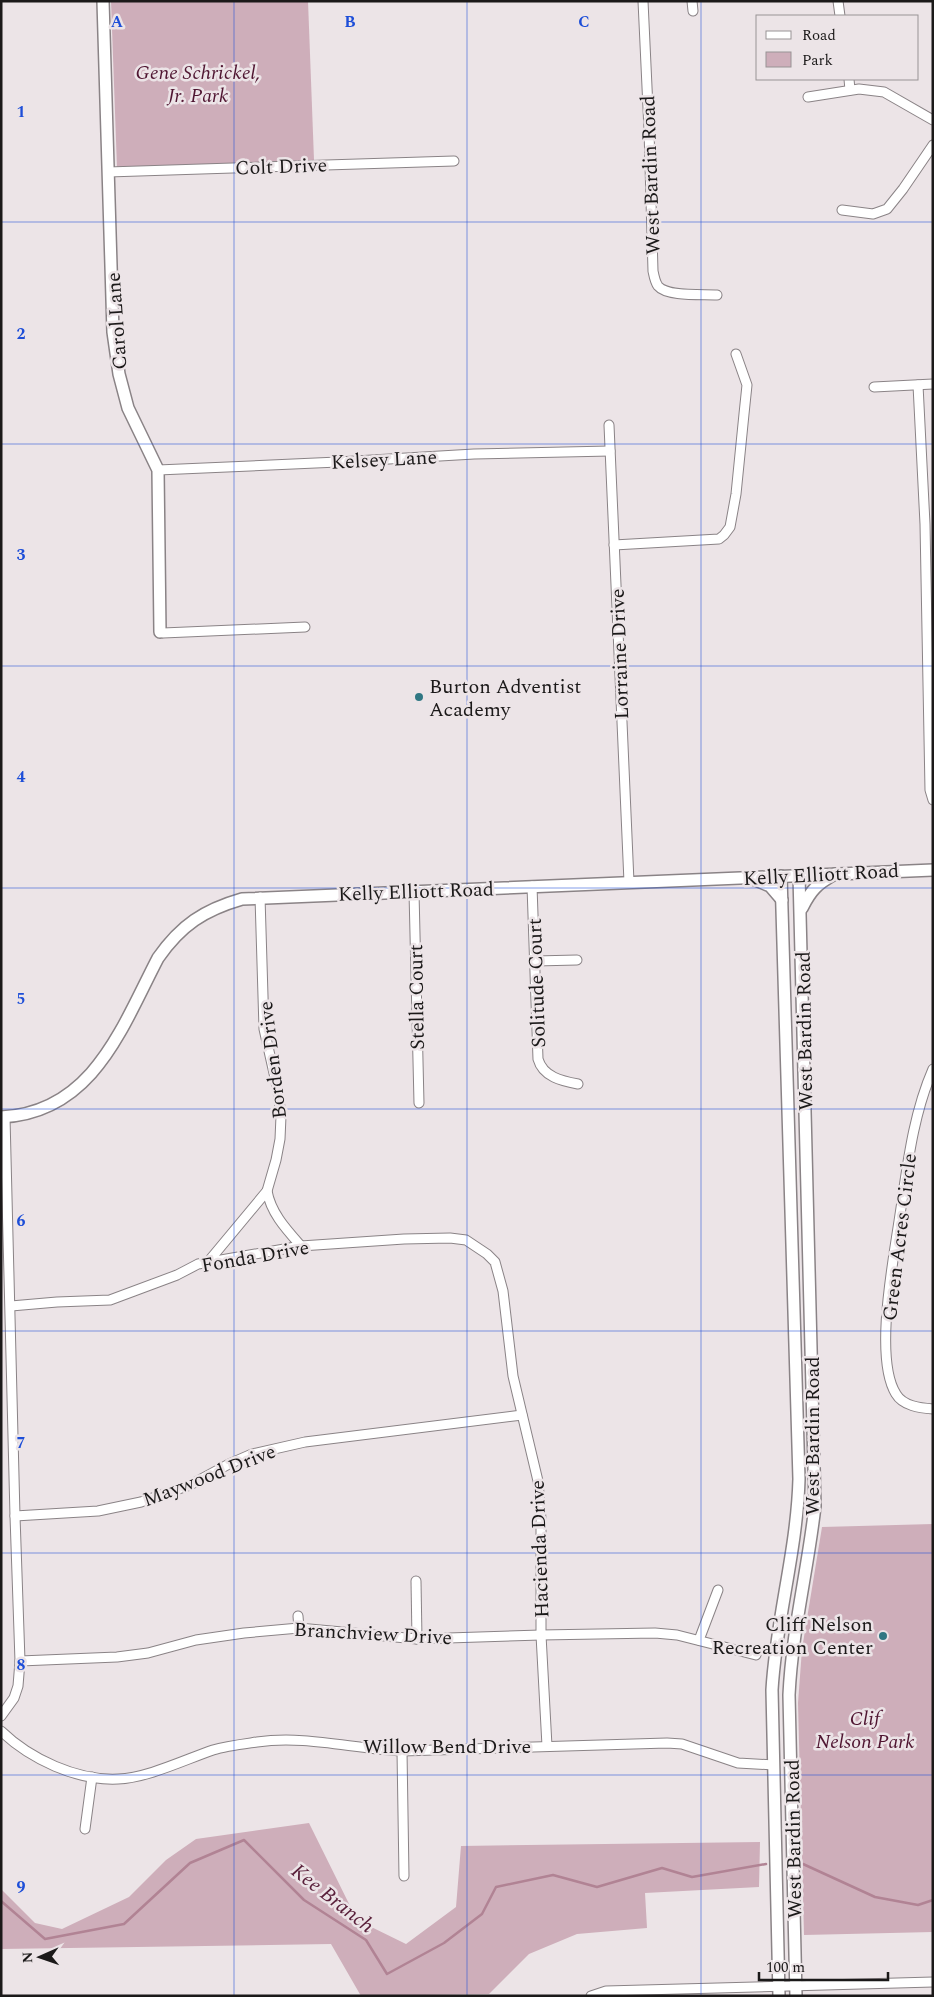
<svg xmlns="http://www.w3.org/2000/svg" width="934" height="1997" viewBox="0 0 934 1997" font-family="Spectral,serif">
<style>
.green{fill:#ceaeba}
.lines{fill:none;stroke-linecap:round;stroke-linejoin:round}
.stream{stroke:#b18394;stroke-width:2.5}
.minor-casing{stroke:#8a8386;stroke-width:11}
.tertiary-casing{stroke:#8a8386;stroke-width:14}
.minor{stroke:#fff;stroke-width:9}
.tertiary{stroke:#fff;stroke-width:11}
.grid{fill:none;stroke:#1d4ed8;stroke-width:1;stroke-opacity:0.55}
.poi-dot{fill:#307783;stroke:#ece4e7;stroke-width:2}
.labels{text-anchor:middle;stroke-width:5;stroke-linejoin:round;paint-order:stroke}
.park-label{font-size:20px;font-style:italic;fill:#4f1531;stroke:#ece4e7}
.street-label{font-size:20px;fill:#1b1919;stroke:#ece4e7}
.poi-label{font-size:20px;fill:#1b1919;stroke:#ece4e7;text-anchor:start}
.water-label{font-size:21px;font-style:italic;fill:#5a203b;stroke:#ece4e7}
.grid-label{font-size:16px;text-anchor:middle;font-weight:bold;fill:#1d4ed8;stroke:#ece4e7;stroke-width:5;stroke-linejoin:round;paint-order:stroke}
</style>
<rect width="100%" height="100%" fill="#ece4e7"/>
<g class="green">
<path d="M 111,1 L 308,1 L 314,160 L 117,168 Z"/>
<path d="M 933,1524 L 933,1932 L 804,1935 L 798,1703 L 802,1649 L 822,1527 Z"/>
<path d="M 309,1823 L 357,1920 L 406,1944 L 456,1907 L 461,1846 L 760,1842 L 759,1887 L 645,1893 L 647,1928 L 577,1934 L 529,1954 L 489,1994 L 361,1996 L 331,1944 L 1,1949 L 1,1889 L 35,1923 L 62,1929 L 129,1897 L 166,1860 L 196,1839 Z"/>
</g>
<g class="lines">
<g class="stream">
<path d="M 803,1864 L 875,1897 L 918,1905 L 933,1900"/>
<path d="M 1,1901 L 45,1939 L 124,1924 L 190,1863 L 244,1840 L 304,1900 L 366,1940 L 387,1974 L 444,1943 L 482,1914 L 496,1887 L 553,1875 L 597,1887 L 662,1868 L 692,1877 L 766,1864"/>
</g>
<defs>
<g id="minor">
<path d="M 643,1 L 649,130 L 653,271 C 654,276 655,282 658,286 C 667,297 703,294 717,295"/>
<path d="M 692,1 L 693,11"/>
<path d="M 838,1 L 840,16"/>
<path d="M 849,79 L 850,90"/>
<path d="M 808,97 L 859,89 L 884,92 L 933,120"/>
<path d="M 108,172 L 454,161"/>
<path d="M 842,210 L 873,214 L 887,209 L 903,189 L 933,145"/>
<path d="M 918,385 L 925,524 L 930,790 L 933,800"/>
<path d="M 874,387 L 933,384"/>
<path d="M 609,425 L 629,882"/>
<path d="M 158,470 L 338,462 L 474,454 L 610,451"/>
<path d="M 614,545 L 719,539 L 724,535 L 730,527 L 736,494 L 744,414 L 747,385 L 736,354"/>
<path d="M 163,633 L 305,627"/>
<path d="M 532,886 L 538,1059 C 543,1077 562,1081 578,1084"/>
<path d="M 414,892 L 419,1103"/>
<path d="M 535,961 L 577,960"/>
<path d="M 933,1069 C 912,1117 907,1170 899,1221 C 893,1262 874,1359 896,1394 C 903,1406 920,1408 933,1409"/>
<path d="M 267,1191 C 271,1213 286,1229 301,1246"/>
<path d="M 208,1262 L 267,1191 L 276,1160 L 280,1139 L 281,1116 L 278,1091 L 264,1029 L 260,897"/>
<path d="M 11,1306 L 57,1302 L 110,1300 L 177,1275 L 198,1264 L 301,1246 L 404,1239 L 450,1238 L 466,1240 L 487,1254 L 495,1262 L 503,1291 L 513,1376 L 538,1481 L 541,1519 L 541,1635 L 547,1746"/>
<path d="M 15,1516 L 98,1511 L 141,1502 L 190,1485 L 229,1464 L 252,1454 L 305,1442 L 522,1415"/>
<path d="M 416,1581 L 417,1639"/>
<path d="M 298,1616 L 299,1628"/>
<path d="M 699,1640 L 718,1590"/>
<path d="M 20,1661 L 117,1657 L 148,1653 L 196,1640 L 244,1633 L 299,1628 L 417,1639 L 541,1635 L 655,1633 L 677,1635 L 756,1655"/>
<path d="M 1,1716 L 14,1698 L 18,1686 L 20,1661 L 15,1516 L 5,1117"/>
<path d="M 1,1731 C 30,1759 77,1781 118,1779 C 147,1778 184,1760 213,1750 C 226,1746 243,1744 257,1742 C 306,1735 353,1749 402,1751 L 667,1743 L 682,1744 L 738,1763 L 774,1765"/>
<path d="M 402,1751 L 404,1876"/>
<path d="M 85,1829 L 92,1777"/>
<path d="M 591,1996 L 606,1991 L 933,1982"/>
</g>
<g id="tertiary">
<path d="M 103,1 L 113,332 L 119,374 L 128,408 L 158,470 L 160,632"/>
<path d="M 753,879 L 770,886 L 782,900"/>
<path d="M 802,908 C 811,890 817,884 835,874"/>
<path d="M 1,1117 C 93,1113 122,1027 158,958 C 181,925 204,910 242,899 L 933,870"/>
<path d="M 779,1996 L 772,1690 C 776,1619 797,1551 799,1479 L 781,876"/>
<path d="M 796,1996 L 789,1695 C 792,1631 808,1569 815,1506 L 799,875"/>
</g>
</defs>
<use href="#minor" class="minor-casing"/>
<use href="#tertiary" class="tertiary-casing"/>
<use href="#minor" class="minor"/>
<use href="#tertiary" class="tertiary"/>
</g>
<path class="grid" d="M 234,1 L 234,1996M 467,1 L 467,1996M 701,1 L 701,1996M 1,222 L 933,222M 1,444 L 933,444M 1,666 L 933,666M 1,888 L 933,888M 1,1109 L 933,1109M 1,1331 L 933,1331M 1,1553 L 933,1553M 1,1775 L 933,1775"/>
<g class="poi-dot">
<circle cx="419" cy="697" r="5"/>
<circle cx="883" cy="1636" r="5"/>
</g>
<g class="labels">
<g class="park-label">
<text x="198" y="79">Gene Schrickel,<tspan x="198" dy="23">Jr. Park</tspan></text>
<text x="865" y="1725">Clif<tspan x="865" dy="23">Nelson Park</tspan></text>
</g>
<g class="street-label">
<text transform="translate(281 166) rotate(-2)" y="7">Colt Drive</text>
<text transform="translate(650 175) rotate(-92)" y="7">West Bardin Road</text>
<text transform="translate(116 321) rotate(-94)" y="7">Carol Lane</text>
<text transform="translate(384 459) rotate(-3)" y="7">Kelsey Lane</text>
<text transform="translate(619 654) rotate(-92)" y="7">Lorraine Drive</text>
<text transform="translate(821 874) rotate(-3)" y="7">Kelly Elliott Road</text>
<text transform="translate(416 891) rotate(-2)" y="7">Kelly Elliott Road</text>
<text transform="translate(536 983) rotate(-92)" y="7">Solitude Court</text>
<text transform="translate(416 997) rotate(-91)" y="7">Stella Court</text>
<text transform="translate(804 1031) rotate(-91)" y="7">West Bardin Road</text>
<text transform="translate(272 1060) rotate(-97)" y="7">Borden Drive</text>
<text transform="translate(899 1237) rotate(-83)" y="7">Green Acres Circle</text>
<text transform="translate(255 1256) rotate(-10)" y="7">Fonda Drive</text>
<text transform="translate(812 1436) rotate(-90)" y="7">West Bardin Road</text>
<text transform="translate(209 1475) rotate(-21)" y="7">Maywood Drive</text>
<text transform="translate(539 1549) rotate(-92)" y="7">Hacienda Drive</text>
<text transform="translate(373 1633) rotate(3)" y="7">Branchview Drive</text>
<text x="447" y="1753">Willow Bend Drive</text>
<text transform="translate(793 1839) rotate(-91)" y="7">West Bardin Road</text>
</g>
<g class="poi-label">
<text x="429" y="693">Burton Adventist<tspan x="429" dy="23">Academy</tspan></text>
<text x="873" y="1631" text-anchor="end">Cliff Nelson<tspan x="873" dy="23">Recreation Center</tspan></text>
</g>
<g class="water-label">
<text transform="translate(333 1898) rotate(38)" y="7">Kee Branch</text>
</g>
</g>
<g class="grid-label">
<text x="117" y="27">A</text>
<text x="350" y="27">B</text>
<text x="584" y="27">C</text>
<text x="21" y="117">1</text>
<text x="21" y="339">2</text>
<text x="21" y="560">3</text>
<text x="21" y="782">4</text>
<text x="21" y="1004">5</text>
<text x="21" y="1226">6</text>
<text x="21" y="1448">7</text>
<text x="21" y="1670">8</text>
<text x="21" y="1892">9</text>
</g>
<rect width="934" height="1997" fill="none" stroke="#1b1919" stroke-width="5"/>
<rect x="756" y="15" width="162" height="65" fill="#ece4e7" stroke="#989395"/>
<rect x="766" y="31" width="25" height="8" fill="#ffffff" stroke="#989395"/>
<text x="802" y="40" font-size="15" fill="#1b1919">Road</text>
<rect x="766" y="52" width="25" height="15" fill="#ceaeba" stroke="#989395"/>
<text x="802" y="65" font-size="15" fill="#1b1919">Park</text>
<g transform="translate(40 1957) rotate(268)" stroke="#ece4e7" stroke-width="4" paint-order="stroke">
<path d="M0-4L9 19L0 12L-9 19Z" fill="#1b1919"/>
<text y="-8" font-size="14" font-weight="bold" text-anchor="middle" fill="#1b1919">N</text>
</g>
<path d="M759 1972v8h129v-8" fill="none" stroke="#1b1919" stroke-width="2.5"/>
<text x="766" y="1972" font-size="15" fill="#1b1919" stroke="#ece4e7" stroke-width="4" paint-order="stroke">100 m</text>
</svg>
